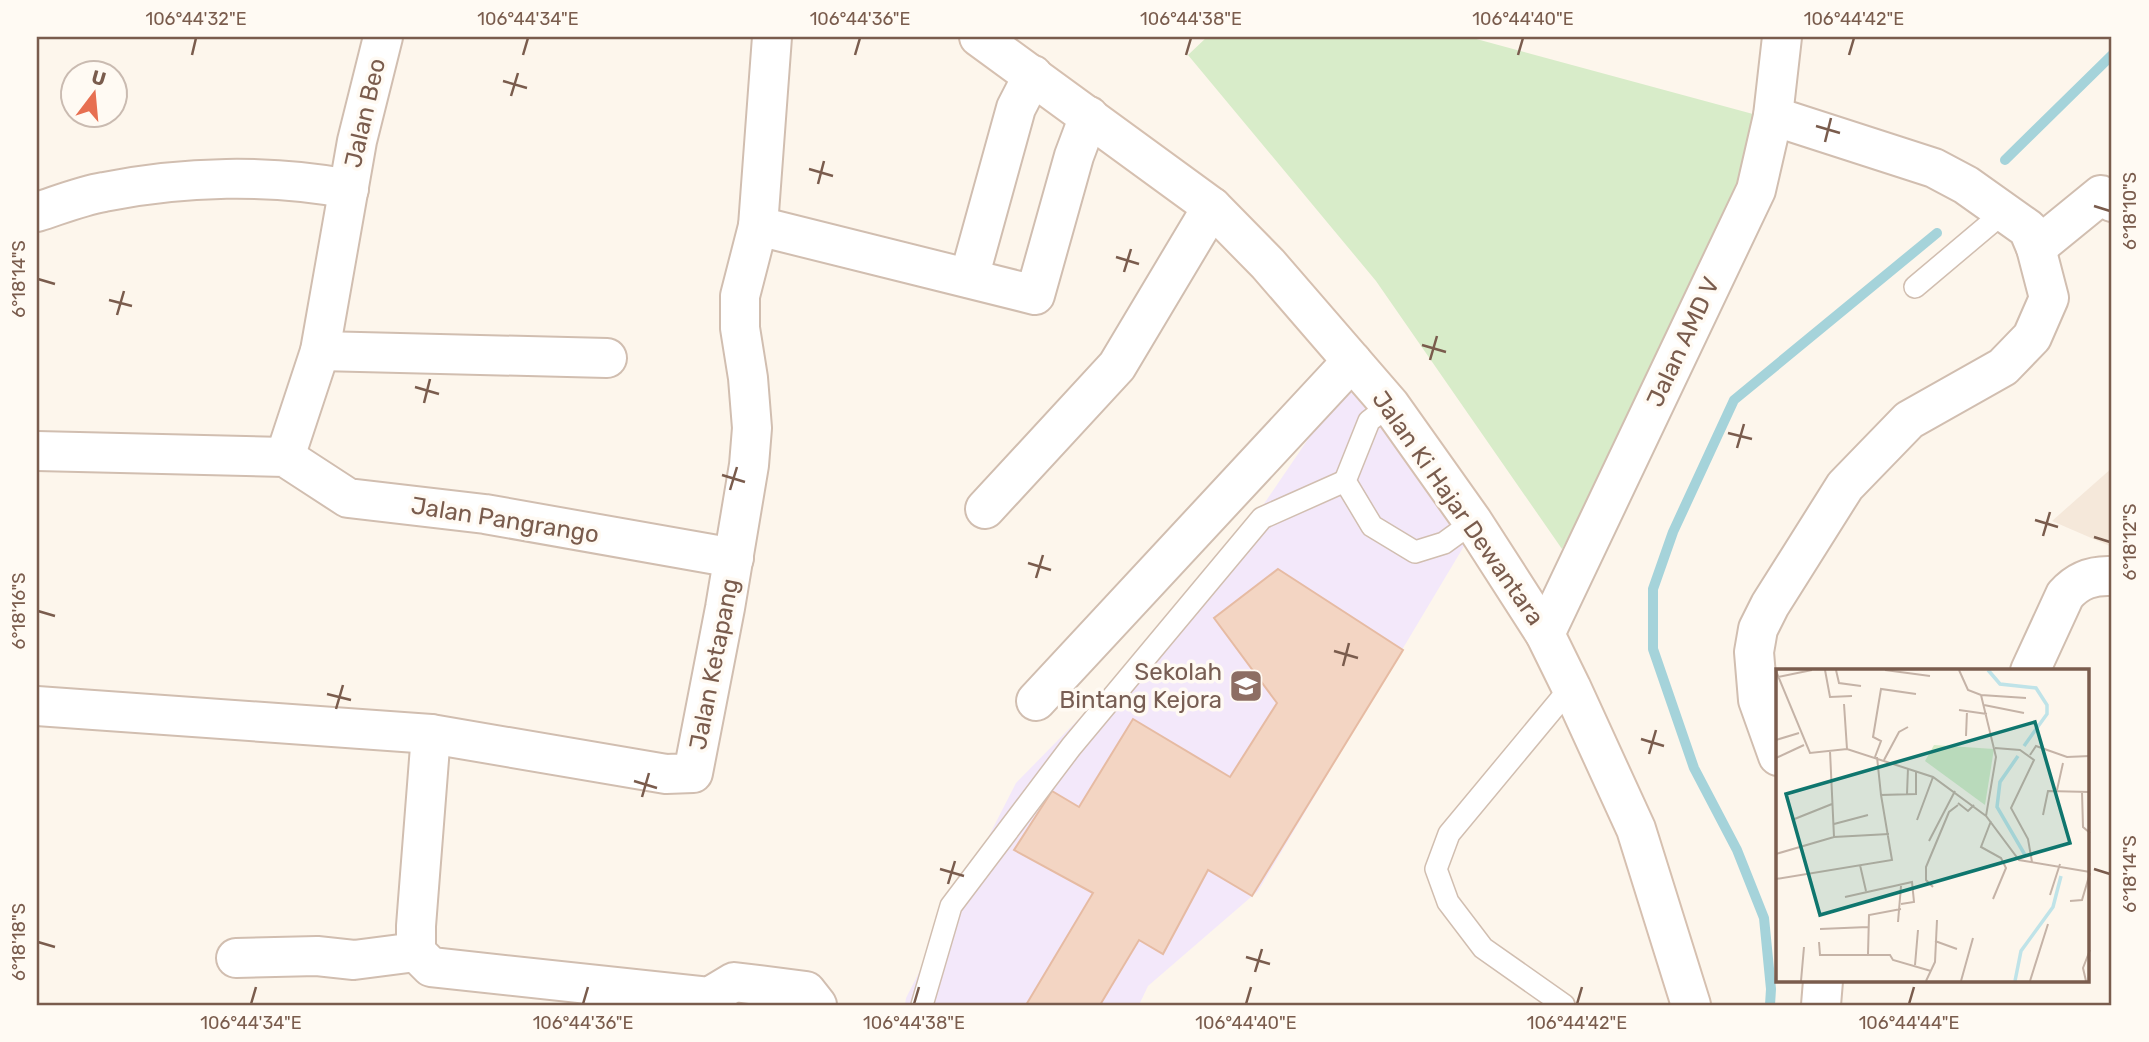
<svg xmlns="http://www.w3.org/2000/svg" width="2149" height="1042" viewBox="0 0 2149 1042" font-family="Rubik,sans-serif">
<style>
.residential{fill:#f5e8da}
.education{fill:#f3e8fa}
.green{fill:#d8ecc9}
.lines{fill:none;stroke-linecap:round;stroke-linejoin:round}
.stream{stroke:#a5d3da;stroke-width:10}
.building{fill:#f3d5c3;stroke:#e6bba3;stroke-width:2}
.lane-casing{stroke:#d1beb0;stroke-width:24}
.street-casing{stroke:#d1beb0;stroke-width:42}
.secondary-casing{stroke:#d6c0b0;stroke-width:42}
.lane{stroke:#fff;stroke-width:21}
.street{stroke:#fff;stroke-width:38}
.secondary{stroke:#fff;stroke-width:38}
.ticks{fill:none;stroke:#7a5c4d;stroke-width:2.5}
.labels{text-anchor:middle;stroke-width:7;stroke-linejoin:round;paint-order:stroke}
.street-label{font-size:24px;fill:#7a5c4d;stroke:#fffaf3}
.education-label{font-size:24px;fill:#785e54;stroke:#fffaf3;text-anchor:end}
.inset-river{fill:none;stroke:#bfe3e8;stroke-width:3.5}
.inset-road{fill:none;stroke:#c5b3a7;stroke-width:2}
.view{fill:#0f766e;fill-opacity:0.15;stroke:#0f766e;stroke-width:3.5}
.inset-edge{fill:none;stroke:#7a5c4d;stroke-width:3.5}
.neatline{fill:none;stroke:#7a5c4d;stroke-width:2.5}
.ticks-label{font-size:18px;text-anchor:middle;fill:#7a5c4d}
</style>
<rect width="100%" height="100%" fill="#fdf6ec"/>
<path class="residential" d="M 2112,468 L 2112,547 L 2052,521 Z"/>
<path class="education" d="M 1347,382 L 1470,536 L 1258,891 L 1148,986 L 1139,1005 L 905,1005 L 906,998 L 1016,783 L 1206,589 Z"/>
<path class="green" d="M 1207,37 L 1469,37 L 1764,117 L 1718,255 L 1562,549 L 1376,281 L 1188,55 Z"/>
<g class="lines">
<g class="stream">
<path d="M 2005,160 L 2112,55"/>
<path d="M 1770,1005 L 1771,989 L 1764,918 L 1737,850 L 1694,768 L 1653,649 L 1653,589 L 1673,532 L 1734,400 L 1937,233"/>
</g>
</g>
<path class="building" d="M 1278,569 L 1403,650 L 1252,896 L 1208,870 L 1163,954 L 1139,940 L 1100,1005 L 1026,1005 L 1093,893 L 1014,850 L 1052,791 L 1079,807 L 1133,719 L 1230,777 L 1277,703 L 1214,618 Z"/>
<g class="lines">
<defs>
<g id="lane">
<path d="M 1915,287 L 2004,212"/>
<path d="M 1390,405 L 1369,421 L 1345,481 L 1372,526 L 1415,552 L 1444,543 L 1473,522"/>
<path d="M 922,1005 L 951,906 L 1071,747 L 1262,518 L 1345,481"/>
<path d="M 1564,1005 L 1483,948 L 1448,902 L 1436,869 L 1449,834 L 1571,687"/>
</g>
<g id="street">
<path d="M 1773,116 L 1934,168 L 1966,185 L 2028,229 L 2036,248 L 2049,298 L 2032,337 L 2003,367 L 1909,420 L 1845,486 L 1770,605 L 1758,629 L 1754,652 L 1758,700 L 1778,756"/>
<path d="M 37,212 C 59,205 81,196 104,192 C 183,176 270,174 349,189"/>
<path d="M 758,226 L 772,37"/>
<path d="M 2036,248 L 2101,195 L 2112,202"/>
<path d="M 969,278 L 1016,108 L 1033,75"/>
<path d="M 320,351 L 607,358"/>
<path d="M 37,451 L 285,457 L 348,498 L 485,514 L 734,558"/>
<path d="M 285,457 L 320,351 L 357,141 L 383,37"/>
<path d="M 985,509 L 1117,366 L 1212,207"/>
<path d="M 1545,634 L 1756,190 L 1773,116 L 1782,37"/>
<path d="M 2030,671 L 2065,595 C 2078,580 2093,575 2112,576"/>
<path d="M 1036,701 L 1352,361"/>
<path d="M 37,706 L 431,734 L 666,774 L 693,773 L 725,608 L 749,465 L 752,428 L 748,378 L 740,328 L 740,296 L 758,226 L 1035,295 L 1074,156 L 1089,116"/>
<path d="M 431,734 L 416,926 L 416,952 L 431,967 L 709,997 L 734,982 L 806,991 L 817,1005"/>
<path d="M 236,958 L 317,956 L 354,960 L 416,952"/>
<path d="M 1821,1005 L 1823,981"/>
</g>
<path id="secondary" d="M 979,37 L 1212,207 L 1268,264 L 1390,405 L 1473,522 L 1545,634 L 1571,687 L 1636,829 L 1691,1005"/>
</defs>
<use href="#lane" class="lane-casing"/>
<use href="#street" class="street-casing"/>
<use href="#secondary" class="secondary-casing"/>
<use href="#lane" class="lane"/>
<use href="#street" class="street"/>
<use href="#secondary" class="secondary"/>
</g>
<path class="ticks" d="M 192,55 L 196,38M 523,55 L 528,38M 855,55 L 860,38M 1186,55 L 1191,38M 1518,55 L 1523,38M 1849,55 L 1854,38M 503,81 L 527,88M 511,96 L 518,73M 1816,126 L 1840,133M 1825,142 L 1831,118M 809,169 L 833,176M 818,184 L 824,161M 2094,206 L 2110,211M 1116,257 L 1139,264M 1124,272 L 1131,249M 38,279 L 55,284M 109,300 L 132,306M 117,315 L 124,291M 1422,345 L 1446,352M 1430,360 L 1437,336M 415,387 L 439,394M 424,403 L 430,379M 1728,433 L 1752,439M 1737,448 L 1744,424M 722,475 L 745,482M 730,490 L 737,467M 2035,520 L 2058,527M 2043,536 L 2050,512M 2094,537 L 2110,542M 1028,563 L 1051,570M 1036,578 L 1043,555M 38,611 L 55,616M 1334,651 L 1358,658M 1343,666 L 1349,643M 327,694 L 351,700M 336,709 L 343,685M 1641,739 L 1664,746M 1649,754 L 1656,730M 634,781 L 657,788M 642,797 L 649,773M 940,869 L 964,876M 2094,869 L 2110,874M 948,884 L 955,861M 38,942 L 55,947M 1246,957 L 1270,964M 1255,972 L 1262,949M 251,1004 L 256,987M 583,1004 L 588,987M 914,1004 L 919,987M 1246,1004 L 1251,987M 1577,1004 L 1582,987M 1909,1004 L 1914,987"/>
<defs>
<symbol id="school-square" viewBox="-11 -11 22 22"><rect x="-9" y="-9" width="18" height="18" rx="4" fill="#8d6e63" stroke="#fffaf3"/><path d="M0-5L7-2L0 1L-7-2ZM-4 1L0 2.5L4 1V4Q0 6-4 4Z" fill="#fff"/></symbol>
</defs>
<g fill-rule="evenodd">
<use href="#school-square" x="1227" y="667" width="38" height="38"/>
</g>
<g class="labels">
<g class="street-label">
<text transform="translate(365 113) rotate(-77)" y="8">Jalan Beo</text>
<text transform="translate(1683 342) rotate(-65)" y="8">Jalan AMD V</text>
<text transform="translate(1458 508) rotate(55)" y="8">Jalan Ki Hajar Dewantara</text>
<text transform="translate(505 520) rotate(9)" y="8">Jalan Pangrango</text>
<text transform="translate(714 664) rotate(-79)" y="8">Jalan Ketapang</text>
</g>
<g class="education-label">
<text x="1222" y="680">Sekolah<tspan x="1222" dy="28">Bintang Kejora</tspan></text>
</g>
</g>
<g transform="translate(1776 669)">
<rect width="313" height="313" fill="#fdf6ec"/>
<path d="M 158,76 L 218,80 L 209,136 L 149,92 Z" fill="#d8ecc9"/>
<path class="inset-river" d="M 212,1 L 224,15 L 260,19 L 271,36 L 271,45 L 248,77M 242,87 L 224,113 L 221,138 L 249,186M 239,312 L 245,282 L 277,238 L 285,207"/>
<path class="inset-road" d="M 49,1 L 54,28 L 76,27M 60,1 L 63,14 L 85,17M 109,1 L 154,7M 183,1 L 192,21 L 205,26 L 250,29M 0,2 L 34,84 L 71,80 L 157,108 L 210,147 L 243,191 L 314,203M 2,8 L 36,1M 205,26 L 220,88 L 210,147M 68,35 L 71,80M 208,36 L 248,44M 183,41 L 211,45M 190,67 L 191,42M 0,71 L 23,64M 219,79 L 244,81 L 258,91 L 235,139 L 252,170 L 256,193M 54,82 L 58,168M 254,86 L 260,77 L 291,88 L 314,87M 99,88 L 105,72 L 97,68 L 105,20 L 140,25M 101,88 L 105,126M 0,89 L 28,76M 108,91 L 123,63 L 132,58M 281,121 L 287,94M 306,123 L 307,158 L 314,164M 131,125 L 132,99M 182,134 L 192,142 L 198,136M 267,146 L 272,122 L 314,123M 16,151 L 56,135M 141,151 L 157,108M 215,152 L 205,178 L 225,189 L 230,199 L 217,230M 58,155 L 92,146M 153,172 L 179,122M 0,185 L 58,168 L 113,165M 84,196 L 90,222M 0,210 L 116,191 L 105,126 L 140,125 L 140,102M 157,218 L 150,211 L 150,198 L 173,143 L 182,136M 274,226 L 284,195M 69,228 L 136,213 L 138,233 L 125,235M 294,232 L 306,231 L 314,204M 122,253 L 125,217M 44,260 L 92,258M 159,272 L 181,280M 43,273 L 44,286 L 114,286 L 117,291 L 155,302M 92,285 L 93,246 L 125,240M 139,296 L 142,261M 25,312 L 28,278M 150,312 L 159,293 L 161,251M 185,312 L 197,269M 254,312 L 272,255M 310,312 L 307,299 L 314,281"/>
<path class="view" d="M 259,53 L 294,174 L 44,246 L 10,125 Z"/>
<rect width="313" height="313" class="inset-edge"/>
</g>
<rect width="2149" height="1042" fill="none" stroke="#fffaf3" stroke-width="77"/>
<g transform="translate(94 94) rotate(16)"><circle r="33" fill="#fffaf3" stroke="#cabbb1" stroke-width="2"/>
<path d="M0-5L12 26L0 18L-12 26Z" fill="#e76f51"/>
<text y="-10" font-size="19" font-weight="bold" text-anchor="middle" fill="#7a5c4d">U</text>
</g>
<rect x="38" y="38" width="2072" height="966" class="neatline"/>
<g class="ticks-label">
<text x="196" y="25">106°44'32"E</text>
<text x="528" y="25">106°44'34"E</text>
<text x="860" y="25">106°44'36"E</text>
<text x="1191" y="25">106°44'38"E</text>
<text x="1523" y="25">106°44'40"E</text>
<text x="1854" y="25">106°44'42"E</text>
<text transform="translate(2130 211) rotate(-90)" y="6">6°18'10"S</text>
<text transform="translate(19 279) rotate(-90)" y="6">6°18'14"S</text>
<text transform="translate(2130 542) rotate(-90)" y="6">6°18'12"S</text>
<text transform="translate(19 611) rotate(-90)" y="6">6°18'16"S</text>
<text transform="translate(2130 874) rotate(-90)" y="6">6°18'14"S</text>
<text transform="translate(19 942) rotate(-90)" y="6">6°18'18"S</text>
<text x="251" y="1029">106°44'34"E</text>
<text x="583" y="1029">106°44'36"E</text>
<text x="914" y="1029">106°44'38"E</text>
<text x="1246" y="1029">106°44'40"E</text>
<text x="1577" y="1029">106°44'42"E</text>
<text x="1909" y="1029">106°44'44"E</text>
</g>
</svg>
